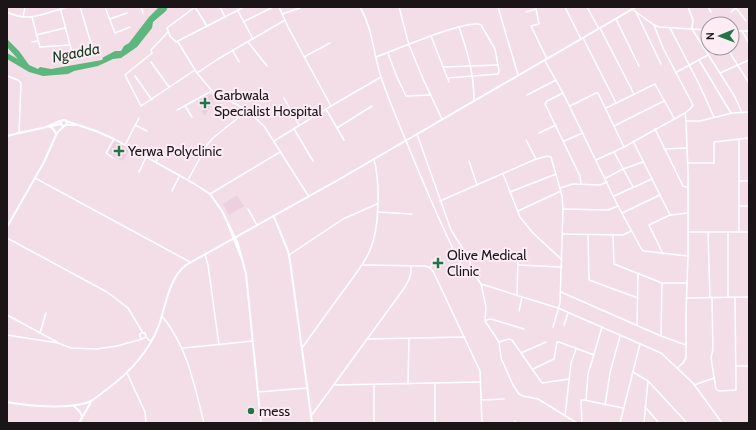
<svg xmlns="http://www.w3.org/2000/svg" width="756" height="430" viewBox="0 0 756 430" font-family="Cabin,sans-serif">
<style>
.built{fill:#edd0dd}
.water{fill:#5cb67e}
.lines{fill:none;stroke-linecap:round;stroke-linejoin:round}
.minor{stroke:#fff;stroke-width:1.5}
.tertiary{stroke:#fff;stroke-width:2}
.poi-dot{fill:#227547;stroke:#fdecf4;stroke-width:1.5}
.labels{text-anchor:middle;stroke-width:4;stroke-linejoin:round;paint-order:stroke}
.poi-label{font-size:14px;fill:#1c1518;stroke:#fdecf4;text-anchor:start}
.water-label{font-size:15px;font-style:italic;fill:#153b24;stroke:#fdecf4}
</style>
<rect width="100%" height="100%" fill="#f3dee7"/>
<g class="built">
<path d="M 208,94 L 216,96 L 205,116 L 201,111 L 203,110 L 202,108 L 197,101 Z"/>
<path d="M 115,141 L 130,149 L 123,161 L 108,153 Z"/>
<path d="M 237,195 L 244,206 L 229,215 L 223,204 Z"/>
</g>
<path class="water" d="M 159,7 L 168,7 L 166,11 L 153,22 L 152,28 L 137,47 L 121,58 L 113,59 L 98,66 L 74,71 L 68,74 L 43,76 L 29,72 L 7,59 L 7,53 L 18,59 L 7,47 L 7,39 L 19,51 L 29,65 L 38,69 L 40,67 L 51,69 L 102,60 L 103,58 L 102,58 L 115,51 L 121,51 L 124,46 L 129,43 L 149,17 Z"/>
<g class="lines">
<g class="minor">
<path d="M 60,7 L 73,56"/>
<path d="M 80,7 L 94,53"/>
<path d="M 105,7 L 115,33 L 130,27"/>
<path d="M 141,7 L 143,13"/>
<path d="M 195,7 L 167,28 L 170,36 L 176,42 L 244,7"/>
<path d="M 195,7 L 207,26"/>
<path d="M 220,7 L 225,17"/>
<path d="M 279,7 L 288,27 L 331,106"/>
<path d="M 360,7 C 373,29 373,53 381,77 C 389,101 399,124 409,148 C 425,187 441,226 461,265"/>
<path d="M 399,7 L 409,45 L 424,81 L 442,119"/>
<path d="M 498,7 L 518,75"/>
<path d="M 565,7 L 581,39"/>
<path d="M 587,7 L 599,29"/>
<path d="M 688,7 L 693,20 L 692,29 L 735,97 L 742,113"/>
<path d="M 708,7 L 711,12"/>
<path d="M 736,8 L 746,21"/>
<path d="M 632,9 L 654,25 L 659,27 L 708,30"/>
<path d="M 238,11 L 253,39"/>
<path d="M 7,12 C 28,23 46,13 67,7"/>
<path d="M 526,12 L 536,9 L 539,24 L 531,26 L 547,59"/>
<path d="M 636,12 L 661,64"/>
<path d="M 731,12 L 737,7"/>
<path d="M 282,14 L 300,8"/>
<path d="M 23,17 L 25,7"/>
<path d="M 32,17 L 40,47 L 70,45"/>
<path d="M 110,19 L 127,13"/>
<path d="M 616,19 L 639,66"/>
<path d="M 285,20 L 218,59 L 197,73 L 213,92 L 245,109 L 264,126 L 309,197"/>
<path d="M 243,22 L 273,7"/>
<path d="M 459,27 C 468,53 474,74 474,101"/>
<path d="M 600,28 L 634,94"/>
<path d="M 670,28 L 698,82 L 714,117"/>
<path d="M 732,31 L 749,31"/>
<path d="M 742,31 L 749,43"/>
<path d="M 168,32 L 151,50 L 152,53 L 125,75 L 141,106 L 195,70"/>
<path d="M 36,35 L 65,28"/>
<path d="M 431,36 L 449,82"/>
<path d="M 583,38 L 616,103"/>
<path d="M 32,42 L 38,41"/>
<path d="M 178,42 L 197,73"/>
<path d="M 248,42 L 267,66"/>
<path d="M 727,48 L 749,83"/>
<path d="M 233,51 L 239,62"/>
<path d="M 388,53 L 396,75 L 406,96 L 430,95"/>
<path d="M 304,57 L 330,43"/>
<path d="M 376,57 C 393,51 469,18 481,25 L 495,49 L 499,71 L 498,74 L 448,78"/>
<path d="M 699,60 L 731,113"/>
<path d="M 545,61 L 563,93 L 618,206 L 642,250 L 644,251 L 688,256"/>
<path d="M 151,62 L 169,87"/>
<path d="M 443,67 L 498,65"/>
<path d="M 675,73 L 708,55"/>
<path d="M 720,73 L 749,60"/>
<path d="M 7,76 L 18,80 L 21,83 L 19,133"/>
<path d="M 135,76 L 152,100"/>
<path d="M 563,93 L 547,101 L 545,104 L 580,176 L 581,184"/>
<path d="M 527,95 L 556,80"/>
<path d="M 284,98 L 299,125"/>
<path d="M 185,106 L 192,117"/>
<path d="M 570,106 L 596,93 L 598,93 L 624,147"/>
<path d="M 606,108 L 655,84 L 674,118"/>
<path d="M 326,109 L 344,140"/>
<path d="M 177,110 L 210,92"/>
<path d="M 686,121 L 700,121 L 732,113 L 749,112"/>
<path d="M 135,125 L 147,131"/>
<path d="M 614,126 L 664,101"/>
<path d="M 337,128 L 372,106"/>
<path d="M 294,129 L 313,161"/>
<path d="M 655,129 L 683,186 L 687,187"/>
<path d="M 539,133 L 556,125"/>
<path d="M 417,134 L 451,230 L 468,257 L 474,274 L 481,284 L 486,307 L 485,321 L 499,342 L 501,358 L 513,385 L 519,394 L 523,396 L 538,399 L 577,423"/>
<path d="M 739,139 L 739,232"/>
<path d="M 526,140 L 536,159"/>
<path d="M 274,141 L 331,106 L 381,77"/>
<path d="M 564,141 L 583,133"/>
<path d="M 633,141 L 670,215"/>
<path d="M 125,145 L 139,118"/>
<path d="M 664,149 L 686,148"/>
<path d="M 614,152 L 633,187"/>
<path d="M 113,158 L 106,153 L 114,139"/>
<path d="M 596,160 L 624,147 L 685,113 L 690,109 L 693,105 L 663,48 L 654,25"/>
<path d="M 469,161 L 477,185"/>
<path d="M 156,162 L 163,149"/>
<path d="M 688,163 L 714,163 L 714,142 L 749,138"/>
<path d="M 139,172 L 146,157"/>
<path d="M 503,174 L 520,217 L 532,232 L 562,260"/>
<path d="M 35,178 L 190,262"/>
<path d="M 606,178 L 623,169 L 643,162"/>
<path d="M 188,180 L 207,145 L 213,138 L 239,117 L 245,109"/>
<path d="M 739,181 L 749,181"/>
<path d="M 560,188 L 573,184 L 600,185 L 607,182"/>
<path d="M 172,191 L 180,175"/>
<path d="M 510,192 L 556,174"/>
<path d="M 210,194 L 280,152"/>
<path d="M 614,196 L 652,179"/>
<path d="M 440,201 L 536,159 L 548,156 L 551,157 L 562,196 L 563,209 L 560,303 L 553,327"/>
<path d="M 739,206 L 749,206"/>
<path d="M 248,209 L 257,225"/>
<path d="M 563,209 L 608,210 L 618,206"/>
<path d="M 518,211 L 561,191"/>
<path d="M 377,212 L 412,214"/>
<path d="M 622,213 L 660,195"/>
<path d="M 688,232 L 749,232"/>
<path d="M 708,232 L 710,297"/>
<path d="M 563,234 L 623,235 L 631,231"/>
<path d="M 588,234 L 589,280 L 638,298"/>
<path d="M 613,235 L 614,264 L 662,283 L 687,283"/>
<path d="M 7,238 L 107,292 L 128,308 L 143,333"/>
<path d="M 205,254 L 208,265 L 219,345"/>
<path d="M 663,254 L 649,225 L 670,215 L 688,213"/>
<path d="M 289,255 L 343,219 L 377,204"/>
<path d="M 363,265 L 425,266 L 430,268 L 433,271 L 480,371 L 482,423"/>
<path d="M 518,265 L 562,267"/>
<path d="M 430,268 L 435,259"/>
<path d="M 481,284 L 558,308 L 661,353 L 693,383 L 722,423"/>
<path d="M 561,292 L 661,336 L 686,345"/>
<path d="M 517,295 L 518,258"/>
<path d="M 712,297 L 713,349 L 711,358 L 716,389 L 719,391 L 736,390 L 735,297"/>
<path d="M 728,297 L 728,232"/>
<path d="M 686,298 L 749,297"/>
<path d="M 519,311 L 522,297"/>
<path d="M 7,315 L 57,342"/>
<path d="M 162,316 C 188,348 194,384 204,423"/>
<path d="M 486,320 L 491,319 L 524,329"/>
<path d="M 564,325 L 568,313"/>
<path d="M 637,325 L 638,274"/>
<path d="M 40,333 L 46,313"/>
<path d="M 7,335 L 58,343 L 71,348 L 97,349 L 117,346 L 142,339"/>
<path d="M 661,336 L 662,283"/>
<path d="M 146,337 L 142,339 L 140,337 L 140,334 L 142,333 L 145,333 L 146,337 L 151,342"/>
<path d="M 368,339 L 465,337"/>
<path d="M 499,342 L 509,339 L 512,340 L 542,383 L 569,379"/>
<path d="M 183,348 L 253,341"/>
<path d="M 302,348 C 317,327 332,306 347,286 C 355,274 365,263 370,250 C 380,227 380,182 374,159"/>
<path d="M 521,353 L 546,342"/>
<path d="M 736,366 L 749,366"/>
<path d="M 677,368 L 683,363 L 686,358 L 686,312 L 688,256 L 688,173 L 686,121 L 685,113"/>
<path d="M 533,369 L 554,359 L 557,342 L 559,342 L 594,355"/>
<path d="M 633,372 L 648,381 L 644,423"/>
<path d="M 127,373 L 145,412 L 146,423"/>
<path d="M 649,382 L 687,423"/>
<path d="M 408,384 L 409,338"/>
<path d="M 335,385 L 481,382"/>
<path d="M 374,385 L 374,423"/>
<path d="M 694,385 L 714,378"/>
<path d="M 258,392 L 308,388"/>
<path d="M 481,400 L 504,399"/>
<path d="M 586,400 L 588,374 L 602,327"/>
<path d="M 605,405 L 610,373 L 620,336"/>
<path d="M 645,407 L 659,423"/>
<path d="M 311,416 L 405,287 C 409,280 412,274 411,266"/>
<path d="M 565,416 L 571,363 L 576,349"/>
<path d="M 515,421 L 515,423"/>
<path d="M 435,423 L 435,384"/>
<path d="M 582,423 L 581,400 L 584,400 L 623,408"/>
<path d="M 620,423 L 640,344"/>
</g>
<g class="tertiary">
<circle cx="64" cy="123" r="3"/>
<path d="M 66,121 L 96,131 L 114,139 L 193,183 L 210,194 L 222,211 L 238,244 L 246,274 L 261,423"/>
<path d="M 65,125 L 76,125"/>
<path d="M 46,127 L 60,121"/>
<path d="M 51,127 L 54,130 L 56,134"/>
<path d="M 7,136 L 19,133 L 61,124"/>
<path d="M 274,217 L 288,251 L 290,261 L 312,423"/>
<path d="M 228,224 L 241,257"/>
<path d="M 7,227 L 44,162 L 57,133 L 64,126"/>
<path d="M 7,402 C 27,406 66,409 86,403 C 93,401 99,395 106,390 C 129,373 149,352 159,325 C 166,305 169,278 186,265 L 338,180 L 636,7"/>
<path d="M 74,406 L 80,412 L 82,417"/>
<path d="M 79,423 L 91,402"/>
</g>
</g>
<g class="poi-dot">
<path d="M203 97h4v4h4v4h-4v4h-4v-4h-4v-4h4z"/>
<path d="M117 145h4v4h4v4h-4v4h-4v-4h-4v-4h4z"/>
<path d="M436 257h4v4h4v4h-4v4h-4v-4h-4v-4h4z"/>
<circle cx="251" cy="411" r="4"/>
</g>
<g class="labels">
<g class="poi-label">
<text x="214" y="100">Garbwala<tspan x="214" dy="16">Specialist Hospital</tspan></text>
<text x="128" y="156">Yerwa Polyclinic</text>
<text x="447" y="260">Olive Medical<tspan x="447" dy="16">Clinic</tspan></text>
<text x="259" y="416">mess</text>
</g>
<g class="water-label">
<text transform="translate(76 53) rotate(-11)" y="5">Ngadda</text>
</g>
</g>
<rect width="756" height="430" fill="none" stroke="#1c1518" stroke-width="16"/>
<g transform="translate(720 36) rotate(269)"><circle r="19" fill="#fdecf4" stroke="#a3969c"/>
<path d="M0-3L7 15L0 10L-7 15Z" fill="#227547"/>
<text y="-6" font-size="11" font-weight="bold" text-anchor="middle" fill="#1c1518">N</text>
</g>
</svg>
